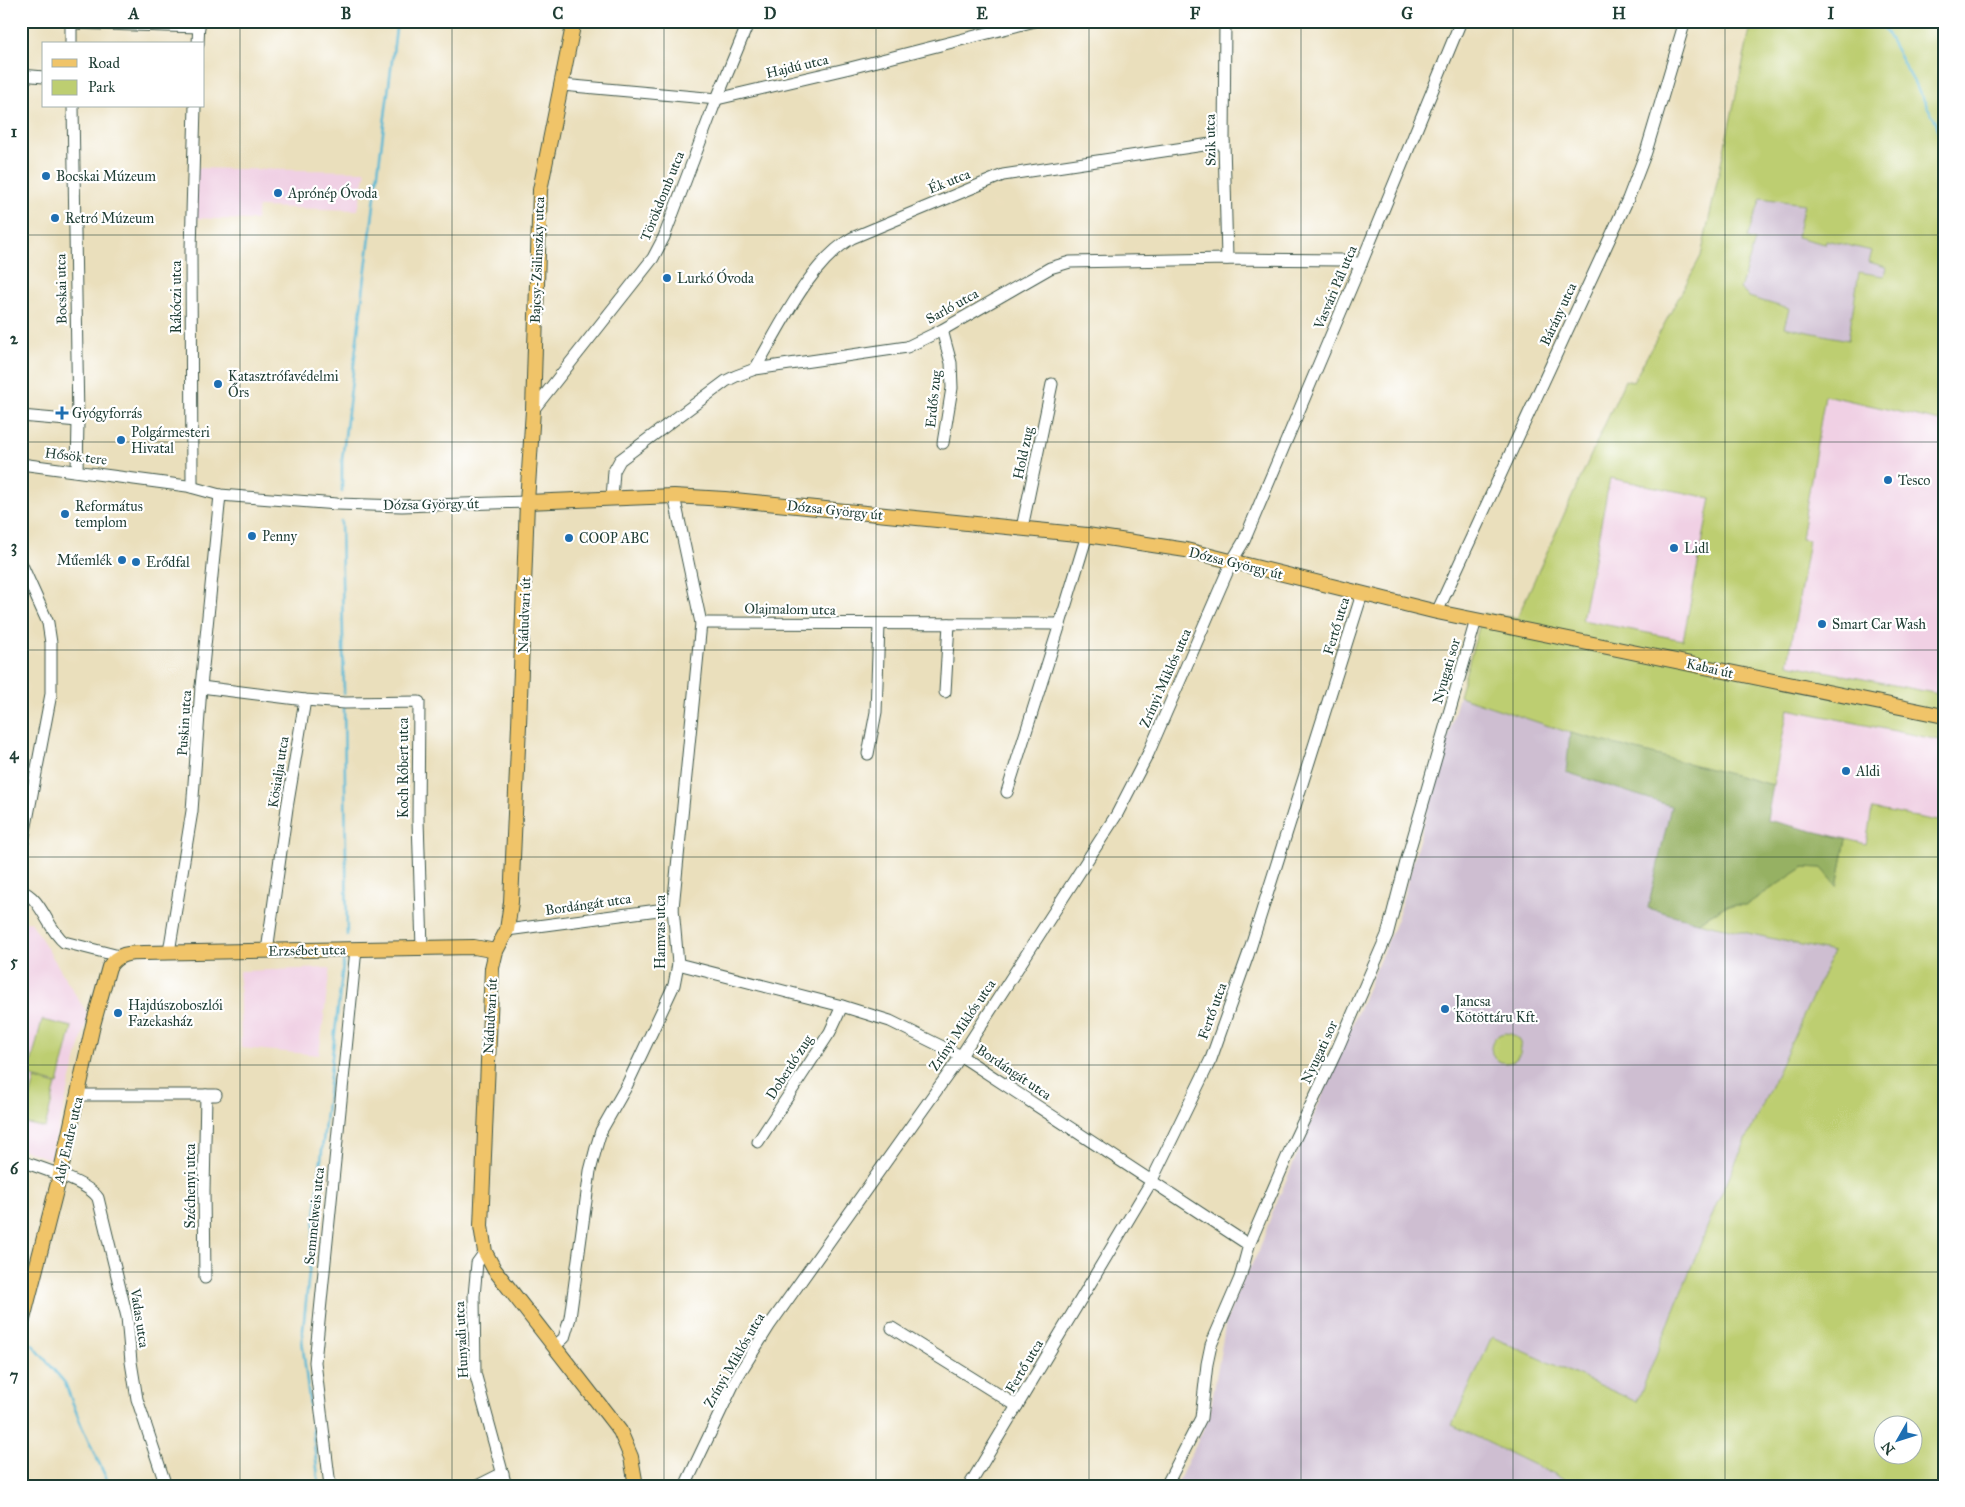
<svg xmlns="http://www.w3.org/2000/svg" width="1965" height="1507" viewBox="0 0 1965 1507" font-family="'IM FELL Great Primer',serif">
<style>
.built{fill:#f0d0e4}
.industrial{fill:#cebed1}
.green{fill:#bdce71;stroke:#6e8652;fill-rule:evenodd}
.forest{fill:#96b163;stroke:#5a774c}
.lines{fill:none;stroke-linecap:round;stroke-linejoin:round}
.stream{stroke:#55b7d4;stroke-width:2.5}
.minor-casing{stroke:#3d5548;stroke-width:13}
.major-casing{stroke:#3d5548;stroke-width:16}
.minor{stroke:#fff;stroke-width:11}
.major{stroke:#f0c469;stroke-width:14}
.grid{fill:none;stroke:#1f3d34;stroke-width:1;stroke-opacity:0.55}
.poi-dot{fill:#1f6fb2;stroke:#fff;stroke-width:2}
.labels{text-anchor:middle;stroke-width:4.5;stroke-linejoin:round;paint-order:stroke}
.street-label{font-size:14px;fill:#1f3d34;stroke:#fff}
.poi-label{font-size:14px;fill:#1f3d34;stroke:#fff;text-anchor:start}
.neatline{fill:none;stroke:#1f3d34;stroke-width:2}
.grid-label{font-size:16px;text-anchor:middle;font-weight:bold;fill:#1f3d34}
</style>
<rect width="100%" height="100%" fill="#fff"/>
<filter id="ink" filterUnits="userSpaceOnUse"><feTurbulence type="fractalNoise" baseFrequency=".02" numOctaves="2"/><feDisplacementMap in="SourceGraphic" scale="10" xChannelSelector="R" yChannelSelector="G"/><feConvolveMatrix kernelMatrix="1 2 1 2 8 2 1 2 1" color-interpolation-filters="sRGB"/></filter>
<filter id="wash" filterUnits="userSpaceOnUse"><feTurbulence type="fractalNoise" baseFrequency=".0096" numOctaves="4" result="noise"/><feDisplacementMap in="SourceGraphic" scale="20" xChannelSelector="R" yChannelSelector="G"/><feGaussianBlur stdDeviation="1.12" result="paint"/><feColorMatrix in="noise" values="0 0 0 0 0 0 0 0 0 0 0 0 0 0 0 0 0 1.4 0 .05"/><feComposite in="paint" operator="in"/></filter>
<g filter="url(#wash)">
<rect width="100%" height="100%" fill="#eadfbc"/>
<g class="built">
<path d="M 197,168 L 235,169 L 366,171 L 358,210 L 258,207 L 256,220 L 217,219 L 194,218 Z"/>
<path d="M 1825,395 L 1944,422 L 1944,695 L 1788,664 L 1809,541 L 1801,539 Z"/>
<path d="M 1610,477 L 1711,497 L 1683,640 L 1582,620 Z"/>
<path d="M 1788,709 L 1944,741 L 1944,822 L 1872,809 L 1866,844 L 1767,820 Z"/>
<path d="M 21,920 L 31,922 L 88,1015 L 50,1159 L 21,1149 Z"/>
<path d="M 330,968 L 319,1055 L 241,1048 L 239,971 Z"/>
</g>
<g class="industrial">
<path d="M 1760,198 L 1804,204 L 1797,237 L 1825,243 L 1826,240 L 1872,251 L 1886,267 L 1884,276 L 1859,272 L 1848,340 L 1783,327 L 1789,309 L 1749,297 L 1740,289 L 1755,241 L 1747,239 Z"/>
<path d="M 1459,696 L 1570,733 L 1567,772 L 1671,806 L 1648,908 L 1698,922 L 1834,952 L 1717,1203 L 1637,1403 L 1492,1337 L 1452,1425 L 1577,1486 L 1176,1486 L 1209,1417 L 1226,1321 L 1242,1281 L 1259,1251 L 1271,1216 L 1397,919 Z"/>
</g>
<g class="green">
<path d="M 1752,21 L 1944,21 L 1944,422 L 1825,395 L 1801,539 L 1809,540 L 1788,664 L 1944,695 L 1944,741 L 1788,709 L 1773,785 L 1570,733 L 1459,696 L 1483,613 L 1517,618 L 1625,380 L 1633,382 L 1701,256 ZM 1761,198 L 1804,204 L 1797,237 L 1825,244 L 1826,240 L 1872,251 L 1869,262 L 1886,267 L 1884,276 L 1859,272 L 1848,340 L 1784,327 L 1789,309 L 1749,297 L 1740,289 L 1755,241 L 1747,238 ZM 1610,478 L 1711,498 L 1683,640 L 1582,620 Z"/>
<path d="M 1872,809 L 1944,822 L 1944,1486 L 1577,1486 L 1452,1425 L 1492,1337 L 1637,1402 L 1717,1203 L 1833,952 L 1698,922 L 1727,905 L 1746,905 L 1804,867 L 1822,868 L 1837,886 L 1846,839 L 1866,844 ZM 1882,1424 L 1912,1424 L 1912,1454 L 1882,1454 Z"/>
<path d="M 42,1020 L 72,1027 L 58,1084 L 28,1076 Z"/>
<circle cx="1506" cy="1048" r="15"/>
<path d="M 35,1079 L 56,1085 L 45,1128 L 24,1123 Z"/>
</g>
<path class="forest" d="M 1570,733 L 1773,785 L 1767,820 L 1846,839 L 1837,886 L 1822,868 L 1804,867 L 1746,905 L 1727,905 L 1698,922 L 1648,908 L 1671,806 L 1566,772 Z"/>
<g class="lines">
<g class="stream">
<path d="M 1880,21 L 1936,122 L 1944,150"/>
<path d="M 342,492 L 342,460 L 397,21"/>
<path d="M 341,521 L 344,694"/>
<path d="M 344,707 L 347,935"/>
<path d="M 32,1344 L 65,1383 L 82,1427 L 110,1486"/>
<path d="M 319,1486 L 302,1339 L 331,1066 L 344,957"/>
</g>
</g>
</g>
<g filter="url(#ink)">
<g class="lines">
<defs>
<g id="minor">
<path d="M 71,21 L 71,44"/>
<path d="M 1225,21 L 1224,142 L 1227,259"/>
<path d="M 71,23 L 199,27"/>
<path d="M 198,44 L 199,21"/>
<path d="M 21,75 L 44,77"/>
<path d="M 562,85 L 717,99 L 850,68 L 1035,21"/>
<path d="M 73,106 L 78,421 L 77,471"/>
<path d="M 942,330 L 951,363 L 952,388 L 943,443"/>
<path d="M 755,369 C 780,327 809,263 852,238 L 1003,175 L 1224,142"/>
<path d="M 533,410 L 653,258 L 664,237 L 713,108 L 749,21"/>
<path d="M 21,416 L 78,421"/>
<path d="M 21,464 L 187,486 L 220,495 L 337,504 L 402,506 L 527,502"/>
<path d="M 192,487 L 191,249 L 195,106"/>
<path d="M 612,499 L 614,471 L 620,460 L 726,381 L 736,376 L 755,369 L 907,347 L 942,330 L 1050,268 L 1070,262 L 1227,259 L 1341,260 L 1361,264"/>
<path d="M 1022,528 L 1052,384"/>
<path d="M 21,563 L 48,623 L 51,643 L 51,694 L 21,852"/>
<path d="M 1437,612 L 1628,199 L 1646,152 L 1685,21"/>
<path d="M 701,623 L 1060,624"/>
<path d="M 201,687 L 305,700 L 345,703 L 419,702 L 418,820 L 422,948"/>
<path d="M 945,692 L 949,624"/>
<path d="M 868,754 L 876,712 L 879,625"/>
<path d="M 1007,792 L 1060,624 L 1087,535"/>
<path d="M 21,891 C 41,897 48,930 64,942 L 119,956"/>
<path d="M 507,930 L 673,908"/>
<path d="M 267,951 L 287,808 L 305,700"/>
<path d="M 169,952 L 192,811 L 201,687 L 220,495"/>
<path d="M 678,964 L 842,1006 L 890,1021 L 961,1056 L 1249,1245"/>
<path d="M 78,1095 L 216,1095"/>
<path d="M 758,1142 L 830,1032 L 842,1006"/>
<path d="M 21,1161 C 40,1168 88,1182 98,1198 L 127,1317 L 131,1362 L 137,1399 L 166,1486"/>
<path d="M 485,1252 L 477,1263 L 474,1296 L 475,1373 L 506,1486"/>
<path d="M 205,1278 L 204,1190 L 206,1095"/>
<path d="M 892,1328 L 1017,1406"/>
<path d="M 555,1346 L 564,1338 L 570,1318 L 590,1171 L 596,1148 L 601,1131 L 626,1087 L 674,985 L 678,964 L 673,908 L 701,623 L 674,496"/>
<path d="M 330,1486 L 315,1362 L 356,949"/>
<path d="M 477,1486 L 503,1473"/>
<path d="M 685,1486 L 736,1379 L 769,1326 L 961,1056 L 1117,814 L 1148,754 L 1232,561 L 1244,541 L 1361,264 L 1461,21"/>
<path d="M 969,1486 L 1151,1182 L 1211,1059 L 1248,955 L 1362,594"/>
<path d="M 1166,1486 L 1201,1418 L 1207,1364 L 1211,1345 L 1240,1278 L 1249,1245 L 1293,1143 L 1337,1050 L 1387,935 L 1406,862 L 1476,620"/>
</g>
<g id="major">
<path d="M 574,21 L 540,190 L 533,410 L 527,502 L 519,725 L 511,902 L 507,930 L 496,951 L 492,968 L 481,1226 L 485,1252 L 494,1269 L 620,1431 L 631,1457 L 636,1486"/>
<path d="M 527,502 L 674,496 L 725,499 L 1087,535 L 1186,550 L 1437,612 L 1944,716"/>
<path d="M 21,1327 L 60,1175 L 93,1025 L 109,967 C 118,953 129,953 144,953 L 474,947 L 496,951"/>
</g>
</defs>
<use href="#minor" class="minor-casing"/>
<use href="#major" class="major-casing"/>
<use href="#minor" class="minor"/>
<use href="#major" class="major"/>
</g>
</g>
<path class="grid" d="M 240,21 L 240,1486M 452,21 L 452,1486M 664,21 L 664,1486M 876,21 L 876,1486M 1089,21 L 1089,1486M 1301,21 L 1301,1486M 1513,21 L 1513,1486M 1725,21 L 1725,1486M 21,235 L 1944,235M 21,442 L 1944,442M 21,650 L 1944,650M 21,857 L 1944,857M 21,1065 L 1944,1065M 21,1272 L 1944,1272"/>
<g class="poi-dot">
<circle cx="46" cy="176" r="5"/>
<circle cx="278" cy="193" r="5"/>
<circle cx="55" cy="218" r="5"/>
<circle cx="667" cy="278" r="5"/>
<circle cx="218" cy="384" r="5"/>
<path d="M59.5 405.5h5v5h5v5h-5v5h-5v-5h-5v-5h5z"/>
<circle cx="121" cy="440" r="5"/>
<circle cx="1888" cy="480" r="5"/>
<circle cx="65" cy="514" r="5"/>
<circle cx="252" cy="536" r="5"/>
<circle cx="569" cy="538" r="5"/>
<circle cx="1674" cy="548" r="5"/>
<circle cx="122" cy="560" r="5"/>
<circle cx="136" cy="562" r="5"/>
<circle cx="1822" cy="624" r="5"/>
<circle cx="1846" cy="771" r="5"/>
<circle cx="1445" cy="1009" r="5"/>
<circle cx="118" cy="1013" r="5"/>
</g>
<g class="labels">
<g class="street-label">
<text transform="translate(797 66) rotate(-13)" y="5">Hajdú utca</text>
<text transform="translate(1210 140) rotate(-91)" y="5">Szik utca</text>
<text transform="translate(949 181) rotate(-22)" y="5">Ék utca</text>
<text transform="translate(662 196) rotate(-68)" y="5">Törökdomb utca</text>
<text transform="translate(537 260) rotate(-88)" y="5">Bajcsy-Zsilinszky utca</text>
<text transform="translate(1335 287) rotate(-67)" y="5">Vasvári Pál utca</text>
<text transform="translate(61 289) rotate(-91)" y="5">Bocskai utca</text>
<text transform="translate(176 297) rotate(-90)" y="5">Rákóczi utca</text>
<text transform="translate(952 306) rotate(-29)" y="5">Sarló utca</text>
<text transform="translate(1558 314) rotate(-65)" y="5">Bárány utca</text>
<text transform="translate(933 399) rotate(-84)" y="5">Erdős zug</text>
<text transform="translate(1023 453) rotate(-78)" y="5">Hold zug</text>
<text transform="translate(76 456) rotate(7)" y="5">Hősök tere</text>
<text transform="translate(431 504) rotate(-1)" y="5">Dózsa György út</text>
<text transform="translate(835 510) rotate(6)" y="5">Dózsa György út</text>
<text transform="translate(1236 563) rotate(14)" y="5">Dózsa György út</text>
<text transform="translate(790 609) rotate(1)" y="5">Olajmalom utca</text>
<text transform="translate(524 615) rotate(-88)" y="5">Nádudvari út</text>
<text transform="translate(1336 626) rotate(-73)" y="5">Fertő utca</text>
<text transform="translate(1710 668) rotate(13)" y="5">Kabai út</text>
<text transform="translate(1446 671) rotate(-74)" y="5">Nyugati sor</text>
<text transform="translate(1165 678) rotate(-66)" y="5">Zrínyi Miklós utca</text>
<text transform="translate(184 723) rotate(-86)" y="5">Puskin utca</text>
<text transform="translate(403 768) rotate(-90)" y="5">Koch Róbert utca</text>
<text transform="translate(278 772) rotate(-81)" y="5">Kösialja utca</text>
<text transform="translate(588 904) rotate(-8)" y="5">Bordángát utca</text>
<text transform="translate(660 932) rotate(-90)" y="5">Hamvas utca</text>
<text transform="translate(307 950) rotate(-1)" y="5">Erzsébet utca</text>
<text transform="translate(1212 1011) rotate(-70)" y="5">Fertő utca</text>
<text transform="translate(490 1016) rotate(-87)" y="5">Nádudvari út</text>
<text transform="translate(962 1025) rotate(-56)" y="5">Zrínyi Miklós utca</text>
<text transform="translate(1319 1052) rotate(-65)" y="5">Nyugati sor</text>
<text transform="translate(789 1067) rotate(-57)" y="5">Doberdó zug</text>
<text transform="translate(1014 1072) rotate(34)" y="5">Bordángát utca</text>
<text transform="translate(68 1140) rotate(-77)" y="5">Ady Endre utca</text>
<text transform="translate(190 1186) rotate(-90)" y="5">Széchenyi utca</text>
<text transform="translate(314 1216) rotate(-84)" y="5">Semmelweis utca</text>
<text transform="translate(140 1318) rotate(81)" y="5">Vadas utca</text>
<text transform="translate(461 1340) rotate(-93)" y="5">Hunyadi utca</text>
<text transform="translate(734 1360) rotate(-60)" y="5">Zrínyi Miklós utca</text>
<text transform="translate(1024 1366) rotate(-59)" y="5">Fertő utca</text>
</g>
<g class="poi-label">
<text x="56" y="181">Bocskai Múzeum</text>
<text x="288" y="198">Aprónép Óvoda</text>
<text x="65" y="223">Retró Múzeum</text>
<text x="677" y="283">Lurkó Óvoda</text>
<text x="228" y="381">Katasztrófavédelmi<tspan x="228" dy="16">Őrs</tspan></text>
<text x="72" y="418">Gyógyforrás</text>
<text x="131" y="437">Polgármesteri<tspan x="131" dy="16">Hivatal</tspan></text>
<text x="1898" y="485">Tesco</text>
<text x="75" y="511">Református<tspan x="75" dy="16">templom</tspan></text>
<text x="262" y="541">Penny</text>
<text x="579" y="543">COOP ABC</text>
<text x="1684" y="553">Lidl</text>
<text x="112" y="565" text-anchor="end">Műemlék</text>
<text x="146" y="567">Erődfal</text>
<text x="1832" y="629">Smart Car Wash</text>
<text x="1856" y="776">Aldi</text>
<text x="1455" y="1006">Jancsa<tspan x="1455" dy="16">Kötöttáru Kft.</tspan></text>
<text x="128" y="1010">Hajdúszoboszlói<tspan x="128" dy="16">Fazekasház</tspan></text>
</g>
</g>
<rect width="1965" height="1507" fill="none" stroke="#fff" stroke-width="55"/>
<rect x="42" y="42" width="162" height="65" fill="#ffffff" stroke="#a5b1ae"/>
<rect x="52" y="59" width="25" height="8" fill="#f0c469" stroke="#a5b1ae"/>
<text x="88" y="68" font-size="15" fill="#1f3d34">Road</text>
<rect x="52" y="80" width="25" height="15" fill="#bdce71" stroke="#a5b1ae"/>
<text x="88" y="92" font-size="15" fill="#1f3d34">Park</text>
<g transform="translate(1898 1440) rotate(231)"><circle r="24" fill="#ffffff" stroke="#a5b1ae"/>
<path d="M0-4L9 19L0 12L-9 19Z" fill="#1f6fb2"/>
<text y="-8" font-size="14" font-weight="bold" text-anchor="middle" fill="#1f3d34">N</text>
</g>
<rect x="28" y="28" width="1910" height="1452" class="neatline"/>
<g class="grid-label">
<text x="134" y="19">A</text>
<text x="346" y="19">B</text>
<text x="558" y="19">C</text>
<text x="770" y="19">D</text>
<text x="982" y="19">E</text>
<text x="1195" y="19">F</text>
<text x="1407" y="19">G</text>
<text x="1619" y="19">H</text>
<text x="1831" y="19">I</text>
<text x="14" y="137">1</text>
<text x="14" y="344">2</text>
<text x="14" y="552">3</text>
<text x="14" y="759">4</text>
<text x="14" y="967">5</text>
<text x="14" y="1174">6</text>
<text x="14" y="1381">7</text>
</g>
</svg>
